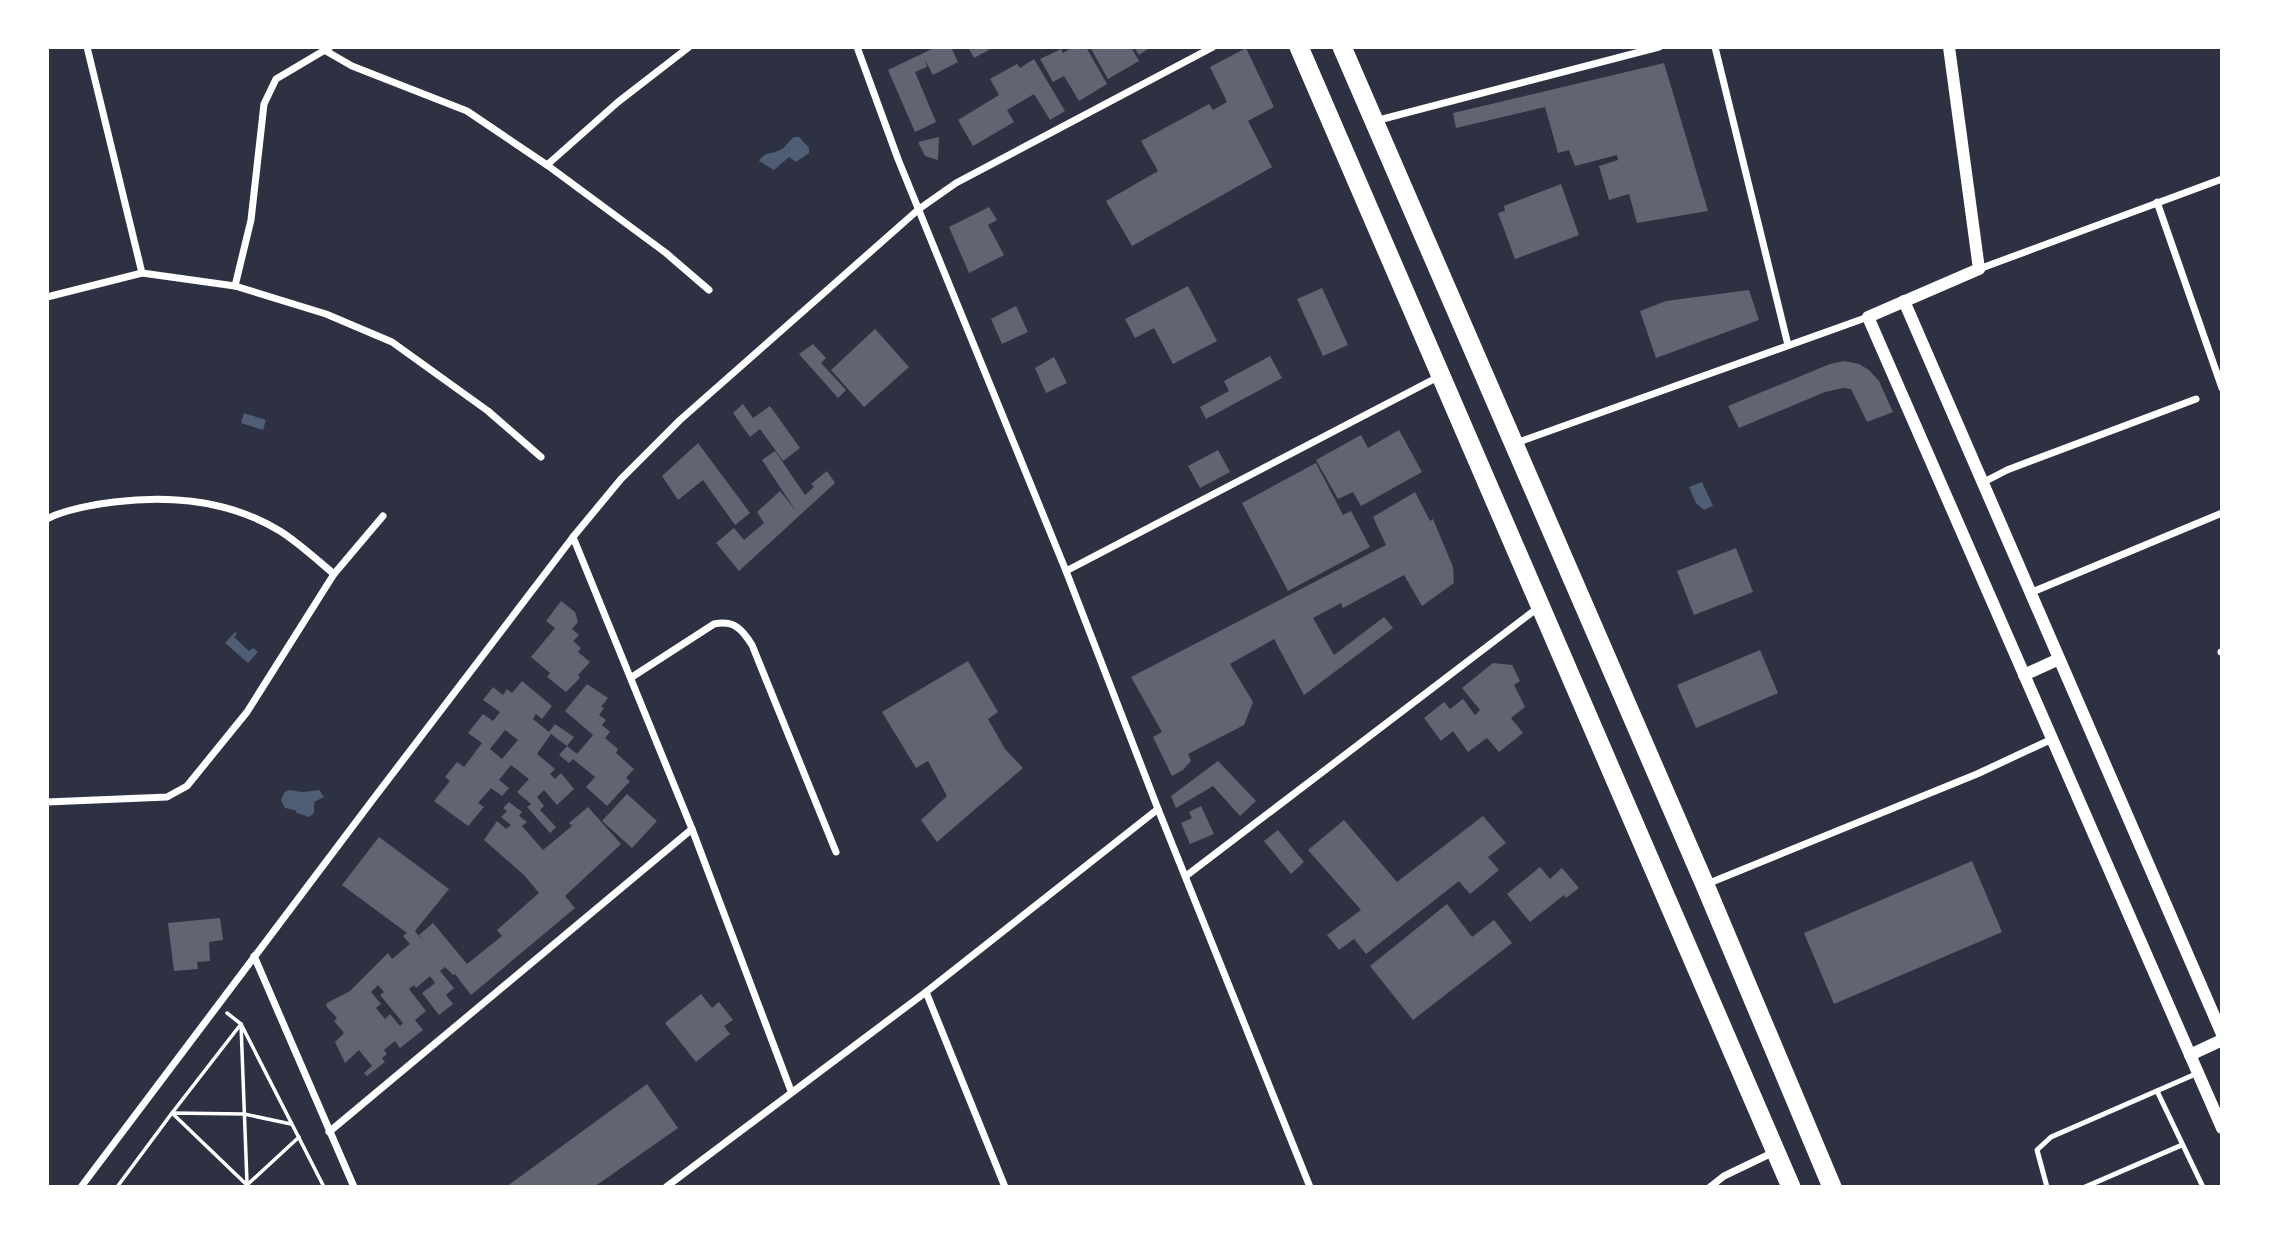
<svg xmlns="http://www.w3.org/2000/svg" width="2269" height="1234" viewBox="0 0 2269 1234" font-family="'Zilla Slab',serif">
<style>
.water{fill:#4f5d75}
.building{fill:#626471;fill-rule:evenodd}
.lines{fill:none;stroke-linecap:round;stroke-linejoin:round}
.path{stroke:#fff;stroke-width:3.5}
.service{stroke:#fff;stroke-width:5}
.minor{stroke:#fff;stroke-width:7}
.tertiary{stroke:#fff;stroke-width:12}
.trunk{stroke:#fff;stroke-width:19}
</style>
<rect width="100%" height="100%" fill="#2d3142"/>
<g class="water">
<path d="M 794,137 L 799,137 L 809,148 L 809,153 L 796,162 L 789,157 L 774,170 L 759,161 C 765,151 771,155 780,150 C 785,148 789,141 794,137 Z"/>
<path d="M 244,413 L 266,420 L 263,430 L 241,423 Z"/>
<path d="M 1702,482 L 1713,506 L 1704,510 L 1696,503 L 1689,487 Z"/>
<path d="M 235,632 L 237,634 L 234,637 L 249,651 L 253,648 L 258,652 L 248,663 L 225,643 Z"/>
<path d="M 288,790 L 303,792 L 319,790 L 324,797 L 314,802 L 314,813 L 309,817 L 297,813 L 295,810 L 285,808 L 281,800 L 284,793 Z"/>
</g>
<g class="building">
<path d="M 936,47 L 951,47 L 958,62 L 933,75 L 925,60 L 927,67 L 915,72 L 936,122 L 915,132 L 888,70 Z"/>
<path d="M 968,47 L 994,47 L 974,58 Z"/>
<path d="M 1073,47 L 1086,47 L 1107,84 L 1079,101 L 1064,76 L 1053,82 L 1040,59 L 1061,49 L 1063,53 Z"/>
<path d="M 1090,47 L 1131,47 L 1139,61 L 1108,79 Z"/>
<path d="M 1134,47 L 1151,47 L 1139,55 Z"/>
<path d="M 1246,48 L 1274,107 L 1248,121 L 1272,167 L 1132,246 L 1106,201 L 1158,171 L 1141,141 L 1209,104 L 1213,110 L 1227,102 L 1210,67 Z"/>
<path d="M 1034,59 L 1065,111 L 1050,120 L 1034,94 L 1007,110 L 1014,122 L 973,146 L 958,120 L 999,95 L 990,79 L 1017,64 L 1020,68 Z"/>
<path d="M 1664,63 L 1708,211 L 1637,223 L 1629,194 L 1609,200 L 1599,166 L 1618,160 L 1617,155 L 1575,166 L 1569,150 L 1558,153 L 1545,107 L 1456,128 L 1453,113 Z"/>
<path d="M 939,137 L 938,160 L 925,156 L 918,142 Z"/>
<path d="M 1561,184 L 1579,235 L 1515,259 L 1498,213 L 1505,211 L 1504,206 Z"/>
<path d="M 989,207 L 997,220 L 988,225 L 1004,255 L 969,273 L 949,227 Z"/>
<path d="M 1188,286 L 1217,341 L 1173,364 L 1154,328 L 1135,338 L 1125,319 Z"/>
<path d="M 1322,288 L 1348,345 L 1323,356 L 1297,299 Z"/>
<path d="M 1749,290 L 1759,320 L 1656,358 L 1640,311 L 1666,301 Z"/>
<path d="M 1016,306 L 1028,332 L 1002,344 L 991,319 Z"/>
<path d="M 875,329 L 909,367 L 864,407 L 831,370 Z"/>
<path d="M 813,344 L 826,358 L 821,363 L 846,390 L 838,398 L 799,354 Z"/>
<path d="M 1270,356 L 1282,378 L 1206,419 L 1200,407 L 1229,391 L 1224,381 Z"/>
<path d="M 1054,357 L 1067,383 L 1046,393 L 1035,368 Z"/>
<path d="M 1844,361 L 1859,364 L 1869,370 L 1879,381 L 1893,412 L 1867,422 L 1851,389 L 1843,388 L 1825,392 L 1739,428 L 1728,406 L 1830,364 Z"/>
<path d="M 743,404 L 753,418 L 770,406 L 800,448 L 783,461 L 760,429 L 750,437 L 733,413 Z"/>
<path d="M 1399,430 L 1422,472 L 1361,506 L 1353,492 L 1338,499 L 1316,460 L 1361,435 L 1368,448 Z"/>
<path d="M 698,443 L 750,513 L 735,525 L 703,480 L 678,500 L 662,476 Z"/>
<path d="M 1218,450 L 1230,472 L 1200,488 L 1188,466 Z"/>
<path d="M 775,451 L 805,495 L 814,487 L 811,484 L 827,471 L 835,483 L 739,571 L 716,543 L 734,528 L 744,540 L 764,523 L 757,512 L 780,491 L 796,511 L 762,460 Z"/>
<path d="M 1316,463 L 1343,515 L 1351,511 L 1370,547 L 1288,591 L 1242,503 Z"/>
<path d="M 1415,492 L 1430,521 L 1433,519 L 1453,567 L 1454,583 L 1422,606 L 1404,575 L 1343,608 L 1341,603 L 1313,618 L 1334,655 L 1384,617 L 1393,628 L 1304,695 L 1274,639 L 1230,664 L 1253,702 L 1244,725 L 1188,754 L 1191,761 L 1183,770 L 1172,776 L 1153,737 L 1162,732 L 1131,677 L 1386,545 L 1373,517 Z"/>
<path d="M 1736,548 L 1753,592 L 1694,615 L 1677,571 Z"/>
<path d="M 561,601 L 575,612 L 578,622 L 572,629 L 579,635 L 573,641 L 581,648 L 578,652 L 590,662 L 578,675 L 580,678 L 566,692 L 547,677 L 550,673 L 531,657 L 555,628 L 546,621 Z"/>
<path d="M 1760,650 L 1778,693 L 1696,728 L 1677,685 Z"/>
<path d="M 968,661 L 998,712 L 988,719 L 1005,749 L 1023,768 L 937,842 L 921,820 L 947,796 L 928,761 L 916,768 L 882,712 Z"/>
<path d="M 1493,663 L 1512,665 L 1520,681 L 1514,685 L 1525,707 L 1511,718 L 1523,733 L 1499,752 L 1487,738 L 1468,752 L 1453,731 L 1441,741 L 1424,718 L 1444,702 L 1450,709 L 1463,699 L 1475,715 L 1480,710 L 1462,688 Z"/>
<path d="M 522,681 L 552,706 L 542,719 L 536,714 L 533,719 L 549,732 L 555,724 L 574,737 L 567,746 L 551,734 L 537,754 L 555,769 L 550,774 L 555,779 L 561,773 L 574,789 L 557,805 L 544,790 L 537,797 L 544,806 L 540,810 L 556,827 L 550,833 L 527,807 L 531,804 L 517,792 L 529,779 L 511,765 L 499,780 L 509,788 L 502,796 L 491,788 L 478,803 L 484,807 L 468,826 L 434,801 L 450,781 L 445,777 L 457,762 L 464,767 L 482,743 L 468,733 L 483,714 L 493,721 L 500,712 L 483,700 L 493,687 L 503,695 L 507,689 L 512,693 ZM 505,730 L 518,740 L 502,759 L 490,749 Z"/>
<path d="M 587,684 L 608,698 L 601,707 L 604,708 L 599,715 L 606,720 L 602,725 L 610,732 L 605,738 L 618,749 L 616,753 L 634,769 L 626,778 L 630,781 L 607,806 L 586,787 L 595,777 L 573,759 L 569,763 L 559,755 L 567,746 L 577,754 L 593,735 L 565,711 Z"/>
<path d="M 1218,761 L 1256,801 L 1240,816 L 1213,786 L 1176,808 L 1171,796 Z"/>
<path d="M 627,794 L 657,821 L 632,848 L 602,821 Z"/>
<path d="M 509,802 L 522,812 L 519,816 L 527,822 L 522,826 L 543,850 L 572,826 L 569,823 L 588,807 L 621,844 L 565,896 L 575,908 L 471,995 L 455,974 L 453,975 L 445,967 L 440,971 L 454,988 L 446,995 L 453,1004 L 439,1015 L 422,993 L 435,983 L 430,976 L 416,988 L 414,985 L 409,989 L 426,1011 L 415,1020 L 423,1030 L 400,1048 L 395,1041 L 384,1050 L 387,1054 L 382,1058 L 385,1062 L 367,1076 L 364,1073 L 372,1066 L 359,1050 L 345,1063 L 335,1042 L 344,1033 L 334,1021 L 337,1018 L 326,1006 L 327,1003 L 350,991 L 388,953 L 392,959 L 410,944 L 403,936 L 407,933 L 342,885 L 379,837 L 449,889 L 415,931 L 425,943 L 419,935 L 433,923 L 467,964 L 502,936 L 497,930 L 539,893 L 524,875 L 484,840 L 497,821 L 506,829 L 511,825 L 501,817 L 507,811 L 503,808 ZM 378,985 L 384,992 L 380,995 L 403,1023 L 400,1026 L 390,1014 L 385,1019 L 376,1008 L 381,1004 L 371,992 Z"/>
<path d="M 1201,806 L 1214,834 L 1190,844 L 1181,823 L 1192,818 L 1189,812 Z"/>
<path d="M 1483,816 L 1506,843 L 1488,857 L 1499,870 L 1470,894 L 1459,881 L 1366,954 L 1354,939 L 1339,950 L 1327,935 L 1361,910 L 1308,850 L 1344,820 L 1397,882 Z"/>
<path d="M 1278,830 L 1304,862 L 1291,874 L 1264,841 Z"/>
<path d="M 1972,861 L 2002,932 L 1834,1004 L 1804,933 Z"/>
<path d="M 1540,867 L 1550,879 L 1562,868 L 1579,888 L 1566,898 L 1564,895 L 1530,922 L 1507,894 Z"/>
<path d="M 1447,904 L 1472,937 L 1494,920 L 1512,943 L 1413,1020 L 1370,966 Z"/>
<path d="M 220,918 L 223,940 L 209,942 L 210,961 L 197,962 L 198,969 L 174,971 L 168,923 Z"/>
<path d="M 701,994 L 712,1008 L 719,1002 L 733,1020 L 724,1026 L 730,1034 L 696,1062 L 665,1023 Z"/>
<path d="M 647,1084 L 678,1128 L 594,1187 L 506,1187 Z"/>
</g>
<g class="lines">
<g class="path">
<path d="M 227,1013 L 241,1024 L 247,1183"/>
<path d="M 247,1185 L 299,1137"/>
<path d="M 117,1187 L 172,1113 L 244,1114 L 291,1124"/>
<path d="M 249,1187 L 172,1113 L 241,1024 L 324,1187"/>
</g>
<g class="service">
<path d="M 2157,1091 L 2203,1187"/>
<path d="M 2047,1187 L 2037,1150 L 2051,1137 L 2198,1073"/>
<path d="M 2085,1187 L 2182,1145"/>
</g>
<g class="minor">
<path d="M 87,47 L 142,273"/>
<path d="M 857,47 L 898,159 L 1066,571 L 1158,809 L 1310,1187"/>
<path d="M 1715,47 L 1788,345"/>
<path d="M 326,51 L 352,66 L 467,111 L 547,165 L 666,253 L 709,290"/>
<path d="M 1375,121 L 1659,47"/>
<path d="M 547,165 L 618,102 L 689,47"/>
<path d="M 2157,202 L 2222,388"/>
<path d="M 1979,269 L 2222,179"/>
<path d="M 235,286 L 251,220 L 264,104 L 276,79 L 330,47"/>
<path d="M 47,297 L 142,273 L 235,286 L 326,314 L 392,342 L 488,411 L 541,457"/>
<path d="M 1516,443 L 1868,317"/>
<path d="M 1984,482 L 2007,470 L 2196,399"/>
<path d="M 47,519 C 63,510 96,504 114,502 C 172,495 229,500 280,531 C 299,543 317,560 334,574"/>
<path d="M 573,537 L 692,829 L 791,1091"/>
<path d="M 1066,571 L 1440,376"/>
<path d="M 2030,593 L 2222,513"/>
<path d="M 2221,652 L 2222,652"/>
<path d="M 632,677 L 714,624 C 734,620 742,629 752,645 L 836,852"/>
<path d="M 47,802 L 167,797 L 187,786 L 247,712 L 334,574 L 383,516"/>
<path d="M 1186,876 L 1539,607"/>
<path d="M 1707,884 L 1977,774 L 2052,739"/>
<path d="M 254,956 L 354,1187"/>
<path d="M 926,992 L 1005,1187"/>
<path d="M 329,1132 L 692,829"/>
<path d="M 81,1187 L 371,802 L 573,537 L 621,479 L 680,420 L 919,209 L 956,183 L 1213,47"/>
<path d="M 666,1187 L 926,992 L 1158,809"/>
<path d="M 1710,1187 L 1724,1176 L 1774,1152"/>
</g>
<g class="tertiary">
<path d="M 1949,47 L 1979,269 L 1868,317 L 2222,1128"/>
<path d="M 1904,301 C 2012,545 2114,790 2222,1034"/>
<path d="M 2024,675 L 2059,659"/>
<path d="M 2190,1055 L 2222,1040"/>
</g>
<g class="trunk">
<path d="M 1299,47 L 1791,1187"/>
<path d="M 1342,47 L 1705,885 L 1832,1187"/>
</g>
</g>
<rect width="2269" height="1234" fill="none" stroke="#ffffff" stroke-width="98"/>
</svg>
